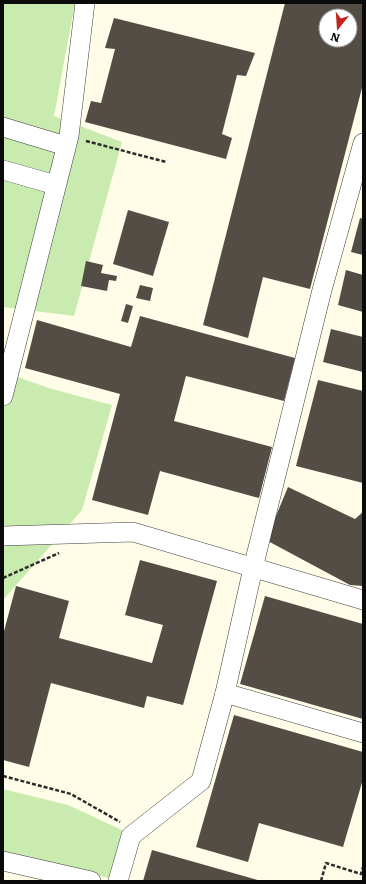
<svg xmlns="http://www.w3.org/2000/svg" width="366" height="884" viewBox="0 0 366 884" font-family="Literata,serif">
<style>
.green{fill:#c9ebb0}
.building{fill:#544d46;fill-rule:evenodd}
.lines{fill:none;stroke-linecap:round;stroke-linejoin:round}
.minor-casing{stroke:#3d3d3d;stroke-width:20}
.path{stroke:#2c2c2c;stroke-width:2.5;stroke-dasharray:4 2;stroke-linecap:butt}
.minor{stroke:#fff;stroke-width:19}
</style>
<rect width="100%" height="100%" fill="#fffde8"/>
<g class="green">
<path d="M 3,3 L 75,3 L 54,116 L 122,142 L 74,316 L 3,307 Z"/>
<path d="M 3,372 L 52,389 L 112,405 L 82,510 L 3,600 Z"/>
<path d="M 3,789 L 68,805 L 124,831 L 109,878 L 3,853 Z"/>
</g>
<g class="building">
<path d="M 285,3 L 363,3 L 363,84 L 310,289 L 263,277 L 248,338 L 203,325 ZM 326,16 L 350,16 L 350,40 L 326,40 Z"/>
<path d="M 114,18 L 255,53 L 246,76 L 237,75 L 222,134 L 232,138 L 226,159 L 85,122 L 91,101 L 101,103 L 115,49 L 105,48 Z"/>
<path d="M 128,210 L 169,222 L 153,276 L 113,264 Z"/>
<path d="M 360,218 L 363,219 L 363,255 L 351,252 Z"/>
<path d="M 86,261 L 103,265 L 101,273 L 117,276 L 116,281 L 109,280 L 107,291 L 81,286 Z"/>
<path d="M 346,270 L 363,275 L 363,312 L 338,305 Z"/>
<path d="M 140,285 L 153,288 L 150,301 L 136,298 Z"/>
<path d="M 126,304 L 133,306 L 128,323 L 121,321 Z"/>
<path d="M 140,316 L 295,358 L 284,401 L 186,376 L 174,421 L 272,447 L 259,498 L 160,471 L 148,515 L 92,500 L 120,394 L 25,368 L 37,320 L 131,347 Z"/>
<path d="M 331,329 L 363,337 L 363,372 L 323,362 Z"/>
<path d="M 318,380 L 363,391 L 363,483 L 296,466 Z"/>
<path d="M 288,487 L 355,519 L 363,512 L 363,586 L 350,585 L 266,540 Z"/>
<path d="M 140,560 L 217,581 L 183,705 L 147,696 L 144,708 L 51,683 L 29,767 L 3,760 L 3,635 L 16,586 L 69,601 L 59,638 L 152,663 L 163,625 L 125,615 Z"/>
<path d="M 265,596 L 363,624 L 363,719 L 240,684 Z"/>
<path d="M 234,715 L 363,752 L 363,779 L 343,847 L 259,823 L 248,862 L 196,847 Z"/>
<path d="M 152,850 L 261,881 L 143,881 Z"/>
</g>
<g class="lines">
<defs>
<g id="minor">
<path d="M 3,127 L 66,146"/>
<path d="M 3,170 L 56,185"/>
<path d="M 3,396 L 69,136 L 85,3"/>
<path d="M 3,536 L 133,532 L 363,600"/>
<path d="M 225,693 L 363,733"/>
<path d="M 3,861 L 91,881"/>
<path d="M 118,881 L 131,836 L 201,781 L 225,693 L 253,568 L 322,290 L 363,143"/>
</g>
</defs>
<use href="#minor" class="minor-casing"/>
<g class="path">
<path d="M 86,141 L 166,162"/>
<path d="M 3,578 L 59,553"/>
<path d="M 3,776 L 71,794 L 120,822"/>
<path d="M 321,881 L 326,863 L 361,874 L 363,867"/>
</g>
<use href="#minor" class="minor"/>
</g>
<rect width="366" height="884" fill="none" stroke="#0a0a0a" stroke-width="8"/>
<g transform="translate(338 28) rotate(197)"><circle r="19" fill="#ffffff" stroke="#9d9d9d"/>
<path d="M0-3L7 15L0 10L-7 15Z" fill="#c2231b"/>
<text y="-6" font-size="11" font-weight="bold" text-anchor="middle" fill="#0a0a0a">N</text>
</g>
</svg>
